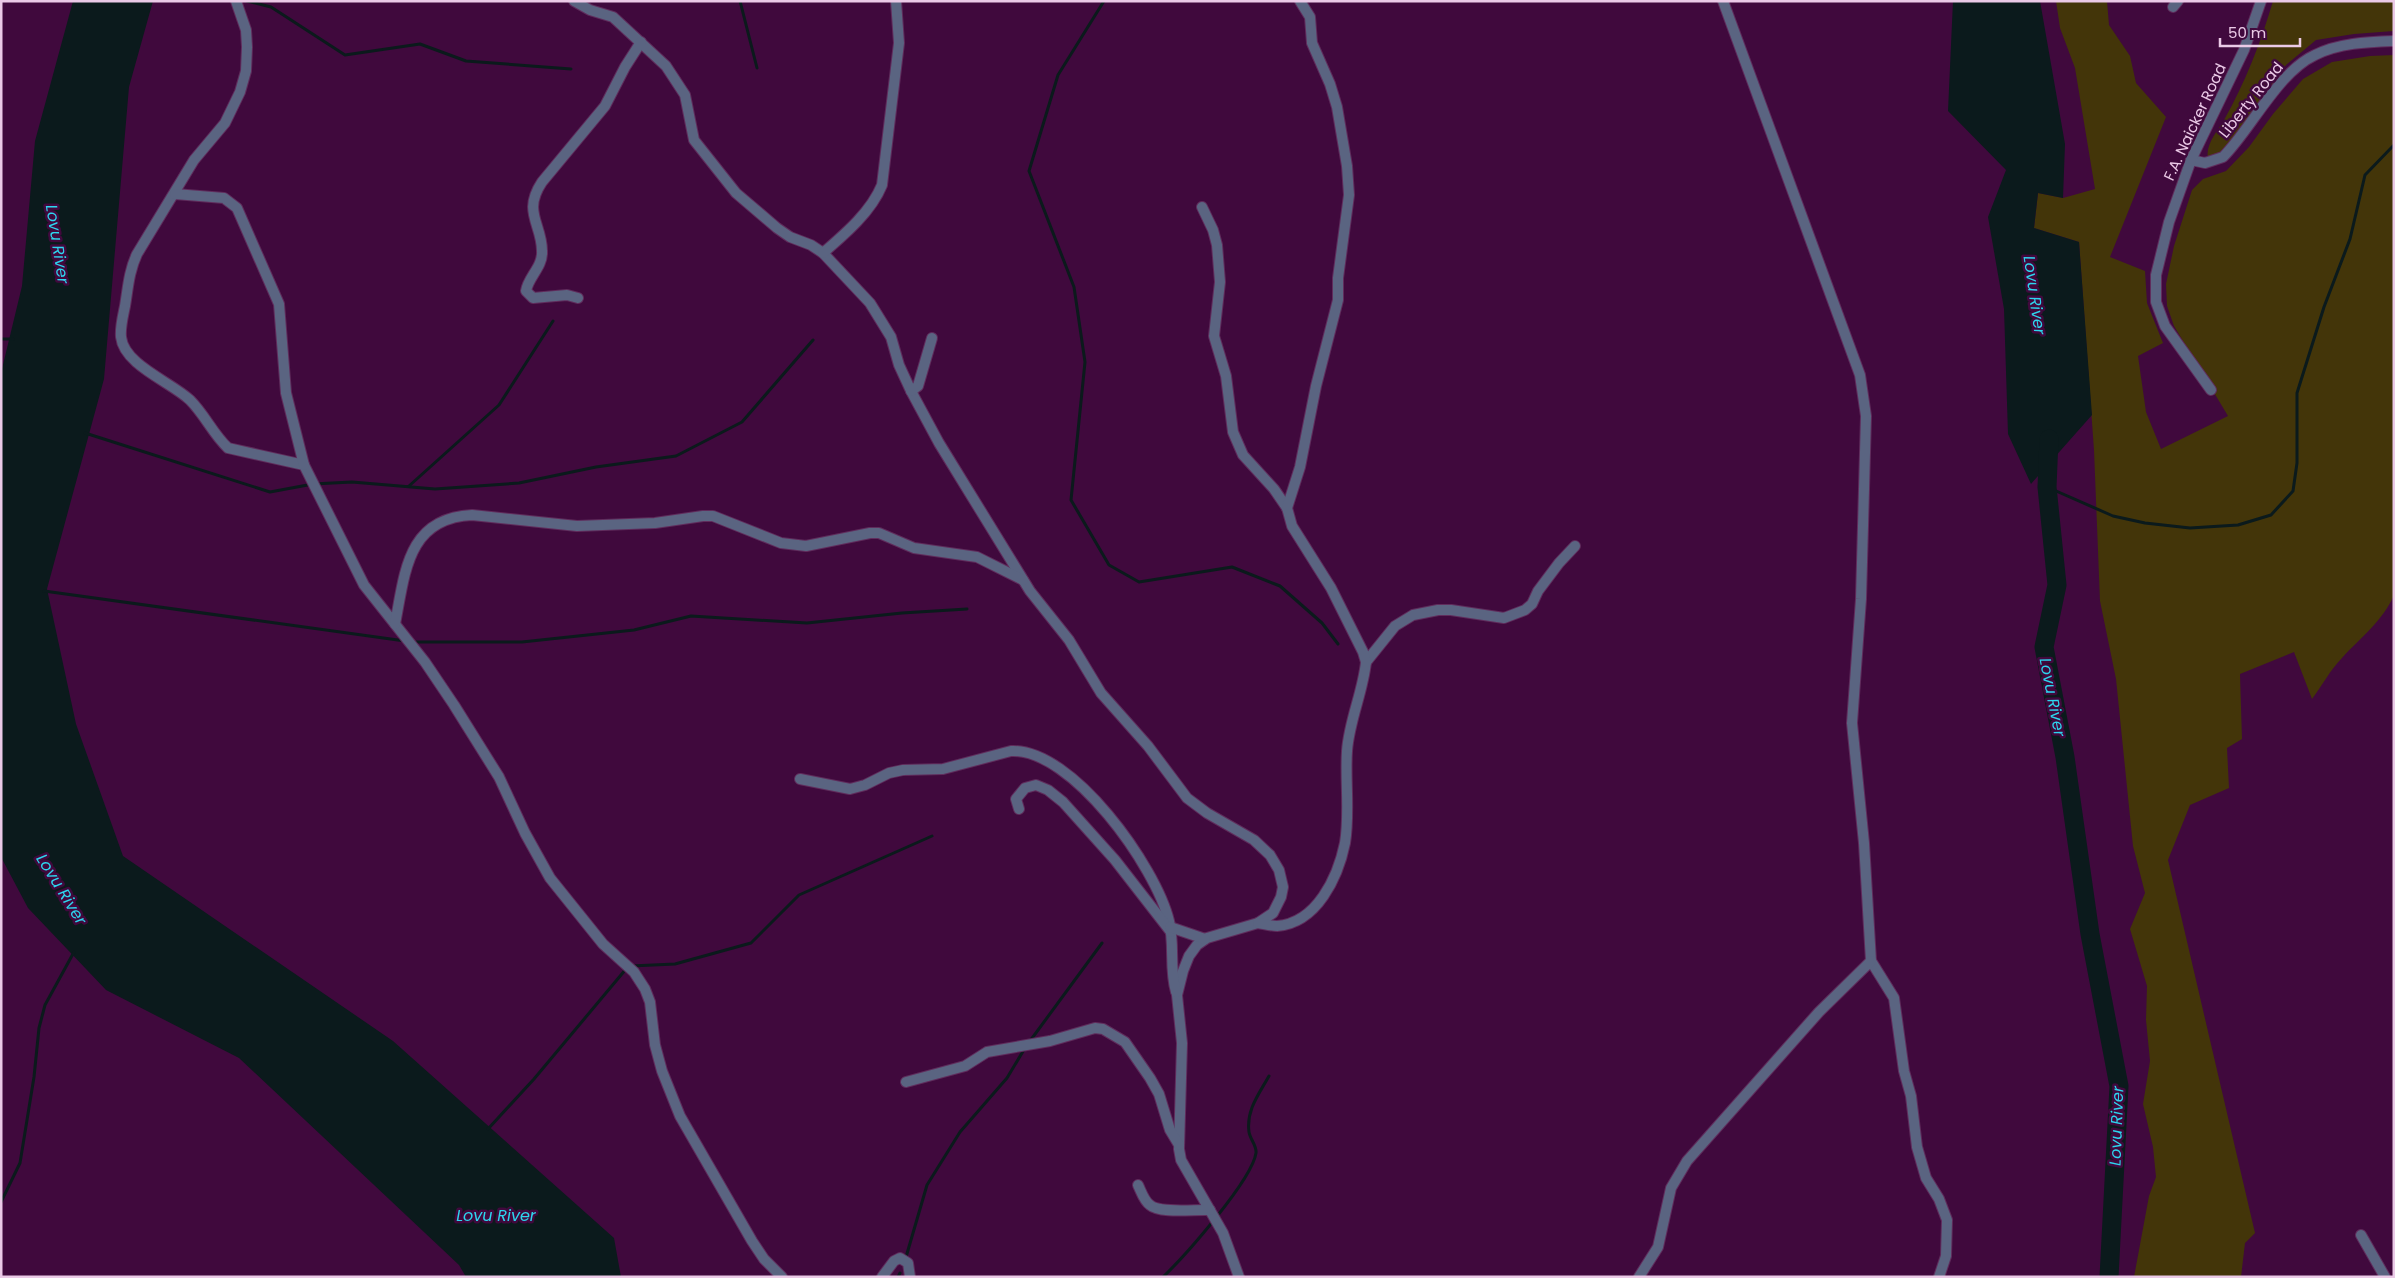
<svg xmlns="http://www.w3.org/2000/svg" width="2395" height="1278" viewBox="0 0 2395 1278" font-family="Poppins,sans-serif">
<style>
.green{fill:#433509}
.water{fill:#0b1a1c}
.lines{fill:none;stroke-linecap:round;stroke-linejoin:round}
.stream{stroke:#0b1a1c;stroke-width:3}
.river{stroke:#0b1a1c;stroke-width:19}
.minor-casing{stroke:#5f2c5c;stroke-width:12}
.minor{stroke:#5a6481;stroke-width:10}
.labels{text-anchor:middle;stroke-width:5;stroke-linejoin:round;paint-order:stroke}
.street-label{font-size:15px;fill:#ebcae7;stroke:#40093d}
.water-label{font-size:16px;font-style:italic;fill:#2dd6ee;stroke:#40093d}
</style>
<rect width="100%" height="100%" fill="#40093d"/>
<g class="green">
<path d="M 2056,1 L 2107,1 L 2109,25 L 2130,56 L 2136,83 L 2166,117 L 2110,257 L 2145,271 L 2147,303 L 2163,343 L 2138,356 L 2146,412 L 2161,449 L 2228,416 L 2174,326 L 2167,306 L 2166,284 L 2174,246 L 2192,190 L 2203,179 L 2226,171 L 2249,147 L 2273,114 L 2303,79 L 2332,62 L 2370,56 L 2394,55 L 2394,595 C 2383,621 2360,638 2342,658 C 2330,670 2322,686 2312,699 L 2294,652 L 2240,674 L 2242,739 L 2227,748 L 2229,788 L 2190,805 L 2168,860 L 2255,1233 L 2245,1243 L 2241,1277 L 2134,1277 L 2149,1196 L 2156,1177 L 2153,1147 L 2143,1104 L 2150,1061 L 2146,1020 L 2147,986 L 2130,929 L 2145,893 L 2133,846 L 2116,679 L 2100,601 L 2094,450 L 2079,242 L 2034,228 L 2038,193 L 2063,198 L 2095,189 L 2075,68 L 2060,28 Z"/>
<path d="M 2273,1 L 2394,1 L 2394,31 L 2354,34 L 2316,40 L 2286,65 L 2263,101 L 2225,152 L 2208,158 C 2205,145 2218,130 2224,120 C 2245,83 2261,42 2273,1 Z"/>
</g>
<g class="water">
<path d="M 73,1 L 153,1 L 129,87 L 104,379 L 47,589 L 76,724 L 123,856 L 393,1041 L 614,1238 L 621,1277 L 466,1277 L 459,1265 L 239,1058 L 106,990 L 28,908 L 1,857 L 1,373 L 22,286 L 35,141 Z"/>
<path d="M 1953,1 L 2040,1 L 2065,144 L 2063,198 L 2038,193 L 2034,228 L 2079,242 L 2092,415 L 2031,484 L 2008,434 L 2004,309 L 1988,217 L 2006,170 L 1948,111 Z"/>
</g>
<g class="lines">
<g class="stream">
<path d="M 247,1 L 271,7 L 345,55 L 420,44 L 466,61 L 571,69"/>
<path d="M 740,1 L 757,68"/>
<path d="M 1104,1 L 1058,75 L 1029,171 L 1074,287 L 1085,362 L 1071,500 L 1109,565 L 1139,582 L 1232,567 L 1280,586 L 1322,623 L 1338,644"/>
<path d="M 1,339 L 13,339"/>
<path d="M 85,433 L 270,492 L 313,484 L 352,482 L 435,489 L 519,483 L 596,467 L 676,456 L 742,422 L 813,340"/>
<path d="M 409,486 L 499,405 L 553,321"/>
<path d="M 2047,487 L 2113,516 L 2145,523 L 2190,528 L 2238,525 L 2271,515 L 2293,491 L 2297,463 L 2297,393 L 2324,307 L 2350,239 L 2365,175 L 2394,145"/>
<path d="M 44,591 L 405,641"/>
<path d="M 411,642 L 522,642 L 634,630 L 691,616 L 807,623 L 902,613 L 967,609"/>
<path d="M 631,966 L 675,964 L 751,943 L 799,895 L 932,836"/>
<path d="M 1030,1041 L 1102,943"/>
<path d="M 488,1129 L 534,1079 L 626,969"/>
<path d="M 1,1202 L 20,1163 L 34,1077 L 39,1028 L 45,1005 L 74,952"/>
<path d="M 906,1257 L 927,1185 L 960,1132 L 1007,1078 L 1025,1048"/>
<path d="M 898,1277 L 900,1273"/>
<path d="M 1163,1277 C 1185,1256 1252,1180 1256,1153 C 1257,1146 1250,1139 1249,1132 C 1246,1110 1259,1094 1269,1076"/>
</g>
<path class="river" d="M 2049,439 L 2047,487 L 2057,585 L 2044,647 L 2065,757 L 2090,934 L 2119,1086 L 2109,1277"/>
<defs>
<g id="minor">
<path d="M 236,1 L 246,30 L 247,47 L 246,71 L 240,92 L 225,123 L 194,160 L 137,254 C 129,271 128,288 125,306 C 123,316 120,327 121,337 C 124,365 171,382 190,400 C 205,415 213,434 228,448 L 304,465 L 364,585 L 425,662 L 454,705 L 499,777 L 525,833 L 550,878 L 603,944 L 634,972 L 645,989 L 650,1002 L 655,1045 L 662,1071 L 680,1116 L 752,1241 L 764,1259 L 782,1277"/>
<path d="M 574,1 L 590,10 L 613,17 L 666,66 L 685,95 L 694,140 L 736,193 L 777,228 L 790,237 L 811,245 L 823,253 L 870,303 L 891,337 L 899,365 L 911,391 L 939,443 L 1030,591 L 1069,640 L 1101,693 L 1148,746 L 1187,798 L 1207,813 L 1254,840 L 1270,855 L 1279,870 L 1283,887 L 1281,897 L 1273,913 L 1258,923 L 1207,938 L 1197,945 L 1189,956 L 1183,971 L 1177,995 L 1182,1043 L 1179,1149 L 1181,1160 L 1223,1233 L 1239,1277"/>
<path d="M 1723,1 L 1860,375 L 1866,416 L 1861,599 L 1852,723 L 1864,843 L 1871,961 L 1894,998 L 1904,1071 L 1911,1096 L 1917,1147 L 1926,1178 L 1939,1199 L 1947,1220 L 1946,1256 L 1939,1277"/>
<path d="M 2173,7 L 2178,1"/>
<path d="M 2191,160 L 2205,163 L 2223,157 C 2251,129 2278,72 2315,55 C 2339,43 2367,42 2394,41"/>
<path d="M 175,194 L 224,198 L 237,208 L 279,304 L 286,393 L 304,465"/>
<path d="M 1202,207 L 1213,230 L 1217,245 L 1220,282 L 1214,336 L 1226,376 L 1233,432 L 1243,455 L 1274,489 L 1287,508"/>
<path d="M 823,253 C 845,234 871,212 882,185 L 899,43 L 896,1"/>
<path d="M 578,298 L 567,295 L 533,298 L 526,291 C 528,277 543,267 542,251 C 542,224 522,212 542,182 L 605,106 L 625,67 L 641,42"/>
<path d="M 2211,390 L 2165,326 L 2156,302 L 2156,275 L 2169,222 L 2191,160 L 2244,50 L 2261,1"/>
<path d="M 911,391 L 918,386 L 932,338"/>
<path d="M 395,624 C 405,573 407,518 472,515 L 577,526 L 655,523 L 703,516 L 713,516 L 781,543 L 806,546 L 870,533 L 879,533 L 914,548 L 977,557 L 1023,580"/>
<path d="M 1366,662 L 1395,626 L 1413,615 L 1438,610 L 1451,610 L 1504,618 L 1525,610 L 1532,604 L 1538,591 L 1559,563 L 1575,546"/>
<path d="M 800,779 L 850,789 L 865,785 L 889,773 L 903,770 L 943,769 L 1011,751 C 1072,748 1156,867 1169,921 C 1175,944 1169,969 1176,992"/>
<path d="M 1019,809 L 1016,799 L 1025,788 L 1036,785 L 1048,790 L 1063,802 L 1115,860 L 1171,932"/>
<path d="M 1258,923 C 1264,924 1271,926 1277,926 C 1317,923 1338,877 1345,843 C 1350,813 1345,781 1347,751 C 1349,721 1363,692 1366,662 L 1363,652 L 1331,588 L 1292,526 L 1287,508 L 1300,467 L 1316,386 L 1338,300 L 1338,278 L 1349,195 L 1347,166 L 1337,107 L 1330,84 L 1312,43 L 1310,17 L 1300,1"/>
<path d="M 1170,927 L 1205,939"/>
<path d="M 906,1082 L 965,1066 L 987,1052 L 1050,1041 L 1095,1028 L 1103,1029 L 1125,1042 L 1150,1078 L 1159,1094 L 1170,1130 L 1179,1145"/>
<path d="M 1138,1185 C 1141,1191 1144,1201 1150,1205 C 1160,1214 1196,1209 1210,1210"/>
<path d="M 2361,1235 L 2385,1277"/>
<path d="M 882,1277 L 894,1261 L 900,1258 L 908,1263 L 910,1277"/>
<path d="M 1639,1277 L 1658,1247 L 1671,1188 L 1687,1161 L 1819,1012 L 1871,961"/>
</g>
</defs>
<use href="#minor" class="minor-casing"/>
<use href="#minor" class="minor"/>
</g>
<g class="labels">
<g class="street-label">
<text transform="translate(2251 100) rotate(-51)" y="5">Liberty Road</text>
<text transform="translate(2195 122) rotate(-65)" y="5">F.A. Naicker Road</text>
</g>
<g class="water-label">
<text transform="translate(58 244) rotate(81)" y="6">Lovu River</text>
<text transform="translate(2035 295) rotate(82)" y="6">Lovu River</text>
<text transform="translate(2053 697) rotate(79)" y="6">Lovu River</text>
<text transform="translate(62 889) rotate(58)" y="6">Lovu River</text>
<text transform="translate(2116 1126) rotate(-88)" y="6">Lovu River</text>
<text x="496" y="1221">Lovu River</text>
</g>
</g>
<rect width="2395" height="1278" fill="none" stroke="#ebcae7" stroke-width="5"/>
<path d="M2220 38v8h80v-8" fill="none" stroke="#ebcae7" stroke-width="2.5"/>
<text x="2228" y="38" font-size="15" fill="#ebcae7" stroke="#40093d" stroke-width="4" paint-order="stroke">50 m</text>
</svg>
